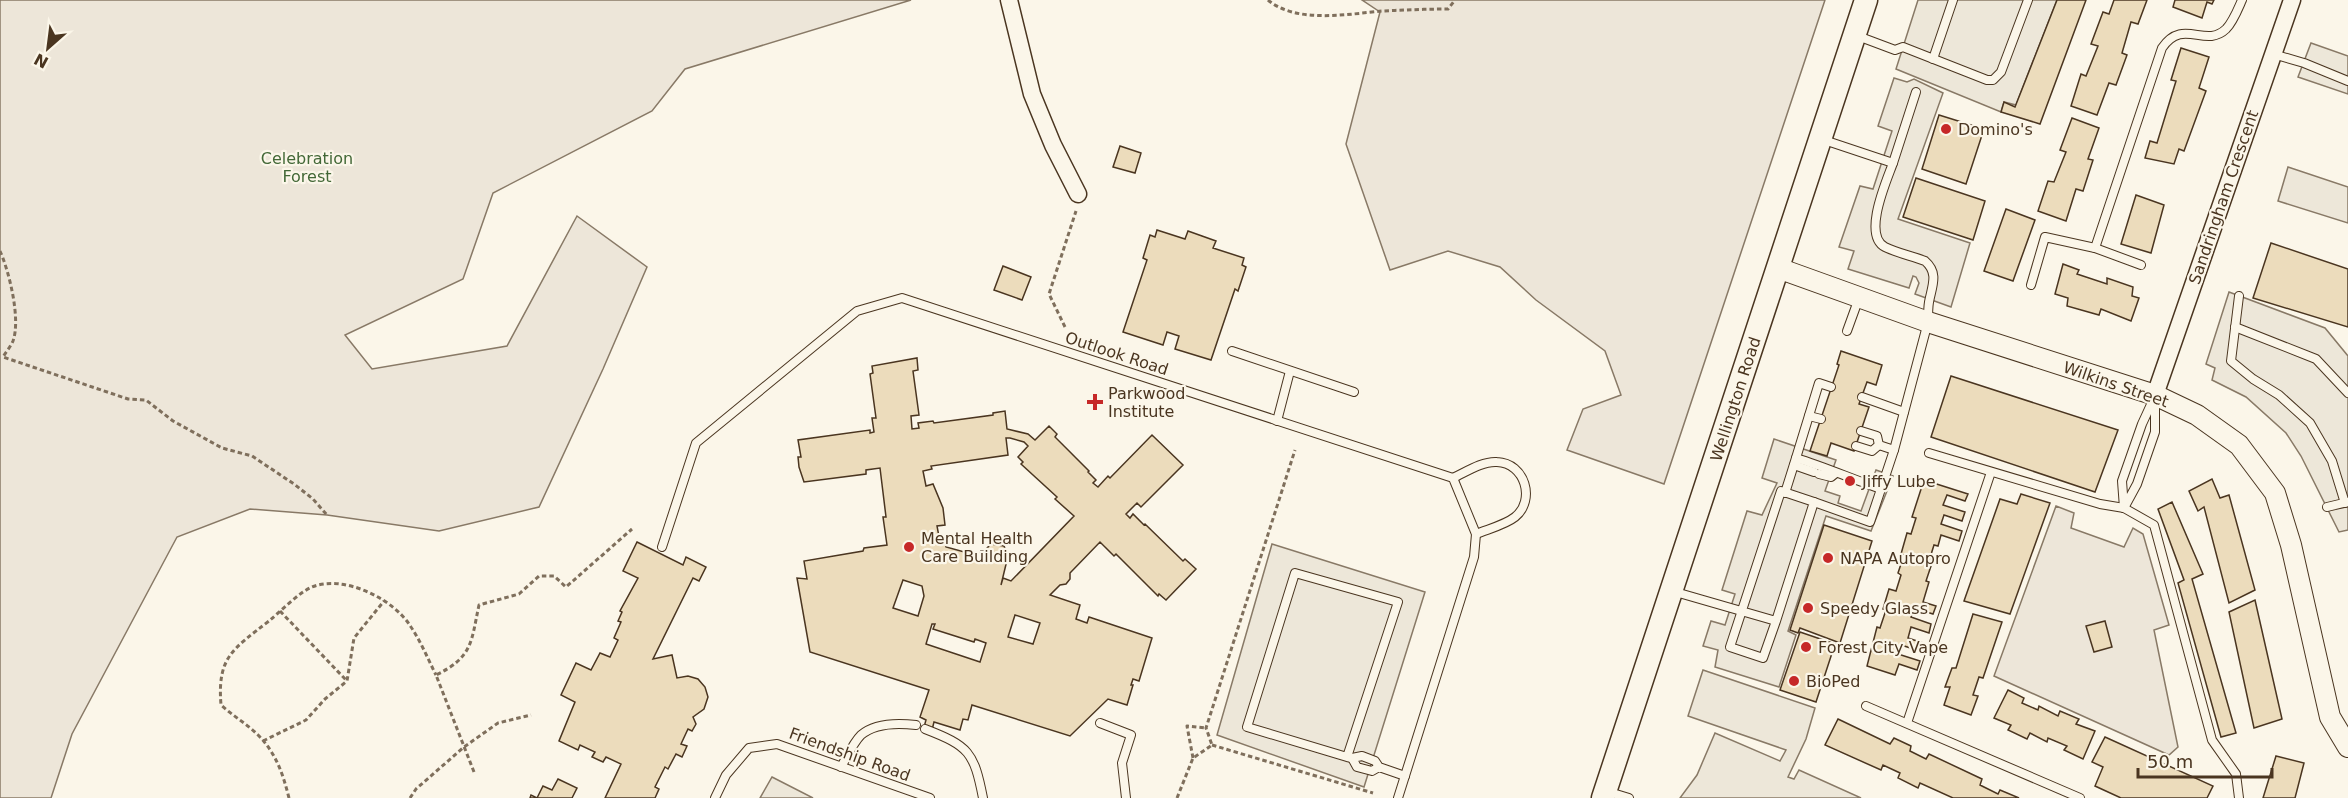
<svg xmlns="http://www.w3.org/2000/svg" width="2348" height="798" viewBox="0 0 2348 798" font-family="'DejaVu Sans',sans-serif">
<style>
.green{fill:#ede6d9;stroke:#887966;stroke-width:1.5}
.parking{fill:#ede7d9;stroke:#887966;stroke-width:1.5}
.building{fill:#ecdcbc;stroke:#4a3520;stroke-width:1.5;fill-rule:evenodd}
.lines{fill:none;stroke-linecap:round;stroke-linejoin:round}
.service-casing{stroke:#4a3520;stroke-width:10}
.minor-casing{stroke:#4a3520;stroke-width:19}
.tertiary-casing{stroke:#4a3520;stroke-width:22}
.secondary-casing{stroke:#4a3520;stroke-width:25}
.path{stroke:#7f6f5c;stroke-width:3;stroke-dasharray:4.5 3;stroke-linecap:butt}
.service{stroke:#fbf6e9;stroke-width:8}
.minor{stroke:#fbf6e9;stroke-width:16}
.tertiary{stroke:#fbf6e9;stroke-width:20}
.secondary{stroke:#fbf6e9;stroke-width:22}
.poi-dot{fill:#c62828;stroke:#fbf6e9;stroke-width:2}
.labels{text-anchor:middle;stroke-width:4.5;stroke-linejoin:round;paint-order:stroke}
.poi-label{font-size:16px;fill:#4a3520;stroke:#fbf6e9;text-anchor:start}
.park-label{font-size:16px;fill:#436837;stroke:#fbf6e9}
.street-label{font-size:16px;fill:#4a3520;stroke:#fbf6e9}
</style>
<rect width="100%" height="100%" fill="#fbf6e9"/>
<g class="green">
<path d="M 0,0 L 911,0 L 685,69 L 652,111 L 493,193 L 463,279 L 345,335 L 372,369 L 507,346 L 577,216 L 647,267 L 603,369 L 539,507 L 439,531 L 327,515 L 250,509 L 177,537 L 72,734 L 51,798 L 0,798 Z"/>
<path d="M 1362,0 L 1825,0 L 1664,484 L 1567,450 L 1583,409 L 1621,395 L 1605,351 L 1536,300 L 1500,267 L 1448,251 L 1390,270 L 1346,144 L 1380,12 Z"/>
<path d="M 2056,506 L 2074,513 L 2071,528 L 2124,547 L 2133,528 L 2143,534 L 2169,625 L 2154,630 L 2178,747 L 2169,755 L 1994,676 Z"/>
</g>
<g class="parking">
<path d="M 1918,0 L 2057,0 L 2016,105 L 2004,102 L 2001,112 L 1896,69 Z"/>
<path d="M 2311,43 L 2348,56 L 2348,94 L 2298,77 Z"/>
<path d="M 1894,78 L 1907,82 L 1914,79 L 1943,93 L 1898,219 L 1970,243 L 1951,307 L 1915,294 L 1919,283 L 1916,277 L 1913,276 L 1909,288 L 1848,269 L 1854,251 L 1839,247 L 1860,186 L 1873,189 L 1892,131 L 1878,126 Z"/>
<path d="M 2288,167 L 2348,187 L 2348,223 L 2278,201 Z"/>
<path d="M 2229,292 L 2325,328 L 2348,356 L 2348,530 L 2339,532 L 2301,456 L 2286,433 L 2246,397 L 2212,380 L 2215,368 L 2206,364 Z"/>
<path d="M 1774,439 L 1836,460 L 1825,491 L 1840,496 L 1838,503 L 1861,511 L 1876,470 L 1893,476 L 1871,531 L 1826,516 L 1788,631 L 1796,635 L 1779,687 L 1715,667 L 1718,650 L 1703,646 L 1711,621 L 1725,625 L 1735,594 L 1722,590 L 1747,511 L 1762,515 L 1777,483 L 1762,478 Z"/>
<path d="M 1272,544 L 1425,592 L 1364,787 L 1217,735 Z"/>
<path d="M 1703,670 L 1815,708 L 1806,739 L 1788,777 L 1794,779 L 1799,770 L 1861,798 L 1680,798 L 1697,775 L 1715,733 L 1780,761 L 1786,750 L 1688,716 Z"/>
<path d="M 772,777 L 813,798 L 760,798 Z"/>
</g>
<g class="building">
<path d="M 2057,0 L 2086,0 L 2040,124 L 2001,112 L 2004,102 L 2015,107 Z"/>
<path d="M 2114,0 L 2147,0 L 2138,24 L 2131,22 L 2122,53 L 2127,55 L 2116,85 L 2109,83 L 2097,115 L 2071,106 L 2081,74 L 2086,76 L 2098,46 L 2091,44 L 2103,12 L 2109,14 Z"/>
<path d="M 2175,0 L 2214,0 L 2212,4 L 2207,2 L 2202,18 L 2173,7 Z"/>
<path d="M 2181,48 L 2209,57 L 2199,88 L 2206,91 L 2184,151 L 2179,149 L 2174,164 L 2145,158 L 2150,141 L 2157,143 L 2176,81 L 2171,80 Z"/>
<path d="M 1939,115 L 1984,129 L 1966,184 L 1922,169 Z"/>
<path d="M 2072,118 L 2099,128 L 2088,159 L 2093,160 L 2083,191 L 2076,189 L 2066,221 L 2038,211 L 2048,181 L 2054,182 L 2066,152 L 2060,150 Z"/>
<path d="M 1120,146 L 1141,153 L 1135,173 L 1113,167 Z"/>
<path d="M 1916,178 L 1985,201 L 1973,240 L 1903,217 Z"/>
<path d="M 2136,195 L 2164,205 L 2151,253 L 2121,244 Z"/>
<path d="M 2006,209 L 2035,220 L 2013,281 L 1984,271 Z"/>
<path d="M 1157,230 L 1185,239 L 1188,231 L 1216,241 L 1213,248 L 1244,258 L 1242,265 L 1246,267 L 1238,291 L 1235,289 L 1211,360 L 1175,349 L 1179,336 L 1167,332 L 1163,345 L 1123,332 L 1147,260 L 1143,258 L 1150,235 L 1155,237 Z"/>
<path d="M 2271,243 L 2348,269 L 2348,327 L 2253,298 Z"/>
<path d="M 2063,264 L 2079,270 L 2077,274 L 2107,284 L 2107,278 L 2133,287 L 2132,296 L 2139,298 L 2131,321 L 2101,309 L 2099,315 L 2067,306 L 2068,298 L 2055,294 Z"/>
<path d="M 1003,266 L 1031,277 L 1022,300 L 994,290 Z"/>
<path d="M 1841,351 L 1882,365 L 1876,385 L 1867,382 L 1859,404 L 1869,407 L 1854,451 L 1831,443 L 1827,456 L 1810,451 L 1839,365 L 1837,364 Z"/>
<path d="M 917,358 L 918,370 L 913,371 L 919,415 L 911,416 L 912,429 L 919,428 L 918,423 L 933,421 L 934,423 L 993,415 L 993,413 L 1005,411 L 1007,429 L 1028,434 L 1035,440 L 1049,426 L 1057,434 L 1055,437 L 1089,471 L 1088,472 L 1096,480 L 1093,483 L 1098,487 L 1108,476 L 1110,478 L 1152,435 L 1183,465 L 1141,507 L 1137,503 L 1126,514 L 1130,518 L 1133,514 L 1144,525 L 1145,524 L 1183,561 L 1185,559 L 1196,569 L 1166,600 L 1159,594 L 1158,596 L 1116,554 L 1114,556 L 1100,542 L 1070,573 L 1070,579 L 1066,584 L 1060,585 L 1050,595 L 1080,605 L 1076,619 L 1087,623 L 1089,617 L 1152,638 L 1139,681 L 1133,679 L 1131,685 L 1133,685 L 1127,705 L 1108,699 L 1070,736 L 972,705 L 968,720 L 963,719 L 960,730 L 934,722 L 932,730 L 924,727 L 926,720 L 920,717 L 929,690 L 810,652 L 797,578 L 807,579 L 804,561 L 863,551 L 864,548 L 887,545 L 883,517 L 886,517 L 880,468 L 866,470 L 866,474 L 804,482 L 799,467 L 798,457 L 801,457 L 798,440 L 870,430 L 870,433 L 874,432 L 872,418 L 876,418 L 870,374 L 873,373 L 872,366 ZM 1006,438 L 1010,438 L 1024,442 L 1028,446 L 1018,457 L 1023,462 L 1021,464 L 1057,497 L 1055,499 L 1074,516 L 1011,581 L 1003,578 L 1001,585 L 1008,556 L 1004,546 L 991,544 L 984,551 L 981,551 L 979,556 L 946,547 L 945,542 L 940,542 L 937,526 L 945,525 L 943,508 L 933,484 L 926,486 L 923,471 L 932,469 L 931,466 L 1008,455 ZM 903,580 L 922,586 L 924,596 L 918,616 L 893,608 ZM 1015,615 L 1040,623 L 1033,644 L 1008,637 ZM 932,624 L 935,624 L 933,629 L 974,642 L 975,639 L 986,643 L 980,662 L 926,644 Z"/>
<path d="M 1951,376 L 2118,430 L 2095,492 L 1931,437 Z"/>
<path d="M 2212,479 L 2220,498 L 2229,495 L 2255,590 L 2229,603 L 2204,507 L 2198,511 L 2189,491 Z"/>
<path d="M 1924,480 L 1968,494 L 1965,501 L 1947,495 L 1943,505 L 1965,512 L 1962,521 L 1944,515 L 1941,524 L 1962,531 L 1959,541 L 1941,535 L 1938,546 L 1934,545 L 1929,561 L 1932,563 L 1926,581 L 1929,582 L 1923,602 L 1936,606 L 1933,614 L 1914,608 L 1911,617 L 1931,624 L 1929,633 L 1911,627 L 1908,638 L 1923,643 L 1920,651 L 1901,645 L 1898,654 L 1920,661 L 1917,670 L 1899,664 L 1895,675 L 1867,666 L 1877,627 L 1880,628 L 1886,610 L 1883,609 L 1889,589 L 1896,591 L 1901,575 L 1898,573 L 1904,555 L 1901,554 L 1907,533 L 1911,534 L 1916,518 L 1912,517 Z"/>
<path d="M 2021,494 L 2050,503 L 2010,614 L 1964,601 L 2000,499 L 2017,504 Z"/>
<path d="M 2172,502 L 2203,574 L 2192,579 L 2236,733 L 2221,737 L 2178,583 L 2184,580 L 2158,509 Z"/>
<path d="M 1824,525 L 1872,541 L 1840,643 L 1800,628 L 1798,633 L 1790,630 Z"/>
<path d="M 637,542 L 683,565 L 686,557 L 706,567 L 699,581 L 693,578 L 653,659 L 672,655 L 677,678 L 688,676 L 698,679 L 705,687 L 708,697 L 704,709 L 693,717 L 696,724 L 692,731 L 688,729 L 681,744 L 687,746 L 682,757 L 676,754 L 668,769 L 665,767 L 655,787 L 659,789 L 655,798 L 605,798 L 621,764 L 606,757 L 603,762 L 592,757 L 595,752 L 580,745 L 578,750 L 559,741 L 575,702 L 561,695 L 576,663 L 591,670 L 600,653 L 610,657 L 618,640 L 614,638 L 621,622 L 618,621 L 622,612 L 620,611 L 638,578 L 623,571 Z"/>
<path d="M 2255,600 L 2282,719 L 2254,728 L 2229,612 Z"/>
<path d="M 1973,614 L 2002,622 L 1983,678 L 1979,677 L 1973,695 L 1978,696 L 1971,715 L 1944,705 L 1950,687 L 1945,687 L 1952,668 L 1956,668 Z"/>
<path d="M 2105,621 L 2112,647 L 2094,652 L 2086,626 Z"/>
<path d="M 1800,632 L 1835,644 L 1816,702 L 1780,690 Z"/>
<path d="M 2008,690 L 2024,698 L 2022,703 L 2038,710 L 2039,706 L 2058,716 L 2060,711 L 2079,719 L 2076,724 L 2095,731 L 2083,759 L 2064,750 L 2067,746 L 2048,738 L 2047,742 L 2030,733 L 2027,739 L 2008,730 L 2011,725 L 1994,718 Z"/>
<path d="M 1838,719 L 1890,744 L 1894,738 L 1911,746 L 1910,751 L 1926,759 L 1929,754 L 1982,779 L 1980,785 L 1998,794 L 2000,790 L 2019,798 L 1953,798 L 1920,783 L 1918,788 L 1898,778 L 1900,773 L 1883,765 L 1881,770 L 1825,745 Z"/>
<path d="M 2105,737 L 2213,786 L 2207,798 L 2121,798 L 2095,786 L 2103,767 L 2092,762 Z"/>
<path d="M 2276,756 L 2304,763 L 2295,798 L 2263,798 Z"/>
<path d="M 558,779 L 577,788 L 572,798 L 530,798 L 531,795 L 537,798 L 543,786 L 552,790 Z"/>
</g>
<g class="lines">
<defs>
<g id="service">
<path d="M 1855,35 L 1895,50 L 1903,47 L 1987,80 L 1993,80 L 2001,72 L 2028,0"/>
<path d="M 2273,54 L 2304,63 L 2348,81"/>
<path d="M 1933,59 L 1953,0"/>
<path d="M 1821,139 L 1893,163 C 1887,180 1862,235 1885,247 C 1897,253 1912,256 1925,261 C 1939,273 1932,286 1929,302 C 1928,308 1928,315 1928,322 L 1894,450 L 1881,489"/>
<path d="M 1893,163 L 1916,92"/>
<path d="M 2095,248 L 2162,48 C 2183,17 2205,49 2226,29 C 2233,22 2238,9 2242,0"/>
<path d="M 2031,285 L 2045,237 L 2095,248 L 2141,265"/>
<path d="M 2239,296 L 2231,361 L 2253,379 L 2279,395 L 2310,423 L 2332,461 L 2345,503"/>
<path d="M 2235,327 L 2316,359 L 2348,393"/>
<path d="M 1847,331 L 1859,298"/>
<path d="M 1232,351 L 1354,392"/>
<path d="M 1862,397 L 1904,412"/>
<path d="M 1809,416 L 1821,419"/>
<path d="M 1277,421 L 1290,371"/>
<path d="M 1861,431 L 1877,436 L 1879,445 L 1894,450"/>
<path d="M 1856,446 L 1872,451 L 1879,445"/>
<path d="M 1929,453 L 2100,504 L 2124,508 L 2154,525 L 2212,740 L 2236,774 L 2239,798"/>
<path d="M 1796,458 L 1819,383 L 1831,387"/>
<path d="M 1794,465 L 1814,472"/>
<path d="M 1819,474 L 1831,477 L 1836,473"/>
<path d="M 1453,478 C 1466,472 1482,461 1497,462 C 1525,463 1536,500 1515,517 C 1505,525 1488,529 1476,534"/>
<path d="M 1785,493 L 1796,458 C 1825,467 1852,479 1881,489 L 1870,522 L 1814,502"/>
<path d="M 2327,507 L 2348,502"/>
<path d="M 2124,508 L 2137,484 L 2155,432 L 2155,395"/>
<path d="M 2124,508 L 2122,481 L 2142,424 L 2154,398"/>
<path d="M 662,547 L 696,443 L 857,311 L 902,298 L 1453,478 L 1476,534 L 1474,557 L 1398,798"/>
<path d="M 1672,591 L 1776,621 L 1763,658 L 1730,647 L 1781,491 L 1814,502 L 1776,621"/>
<path d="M 1866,706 L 2080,798"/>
<path d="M 1100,723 L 1131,735 L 1122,763 L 1126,798"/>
<path d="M 1907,723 L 1991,472"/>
<path d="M 925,729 C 969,746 974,752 983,798"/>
<path d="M 1347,757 L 1398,602 L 1295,573 L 1247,727 L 1347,757 L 1352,758"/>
<path d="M 841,767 C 847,757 853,743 861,735 C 875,723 899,723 916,725"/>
<path d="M 1379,767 L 1372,771 L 1357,767 L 1352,758 L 1362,756 L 1375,761 L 1379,767 L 1405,776"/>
<path d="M 1606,791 L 1629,798"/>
<path d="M 715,798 L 726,775 L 749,748 L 777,744 L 930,798"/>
</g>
<g id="minor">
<path d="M 1009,0 L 1032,94 L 1053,145 L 1078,194"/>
<path d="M 2155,395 L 2292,0"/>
</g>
<path id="tertiary" d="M 1778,268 L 1928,322 L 2155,395 L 2197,415 L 2239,445 L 2275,493 L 2291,545 L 2330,717 L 2348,747"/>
<path id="secondary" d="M 1603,798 L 1866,0"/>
</defs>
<use href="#service" class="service-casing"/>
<use href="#minor" class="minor-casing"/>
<use href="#tertiary" class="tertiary-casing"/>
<use href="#secondary" class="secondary-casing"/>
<g class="path">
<path d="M 1268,0 C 1296,24 1349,14 1382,11 C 1404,10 1426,9 1448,9 L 1455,0"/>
<path d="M 0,251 C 9,271 21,319 13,341 C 11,346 6,352 3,357 L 128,399 L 146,400 L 173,421 L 222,448 L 252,456 L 294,484 L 313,499 L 327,515"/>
<path d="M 1065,327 L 1049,294 L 1076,211"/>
<path d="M 280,611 L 347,681"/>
<path d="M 263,741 L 306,720 L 325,699 L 347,681 L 354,638 L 384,601"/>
<path d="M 1212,745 L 1373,793"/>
<path d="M 1193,758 L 1187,726 L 1206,728"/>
<path d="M 474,772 L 436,675 C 473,657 471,642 479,605 L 519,594 L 539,576 L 554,576 L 566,587 L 632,529"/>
<path d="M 289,798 C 283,774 276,753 258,735 C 247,724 233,716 221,705 C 217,657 233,649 269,621 C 281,611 298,593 312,587 C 344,574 394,599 411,627 C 421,642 428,659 436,675"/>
<path d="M 410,798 L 416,789 L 464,747 L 498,723 L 531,715"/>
<path d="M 1177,798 L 1193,758 L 1212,745 L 1206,728 L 1295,450"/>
</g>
<use href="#service" class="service"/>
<use href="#minor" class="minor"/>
<use href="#tertiary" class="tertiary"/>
<use href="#secondary" class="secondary"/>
</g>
<g class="poi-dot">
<circle cx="1946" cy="129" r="6"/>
<path d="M1092 393h6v6h6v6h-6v6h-6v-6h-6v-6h6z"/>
<circle cx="1850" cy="481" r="6"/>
<circle cx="909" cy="547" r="6"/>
<circle cx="1828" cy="558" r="6"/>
<circle cx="1808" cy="608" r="6"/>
<circle cx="1806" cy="647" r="6"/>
<circle cx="1794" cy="681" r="6"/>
</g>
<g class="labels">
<g class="poi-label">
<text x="1958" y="135">Domino's</text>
<text x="1108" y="399">Parkwood<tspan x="1108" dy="18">Institute</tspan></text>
<text x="1862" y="487">Jiffy Lube</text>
<text x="921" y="544">Mental Health<tspan x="921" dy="18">Care Building</tspan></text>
<text x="1840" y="564">NAPA Autopro</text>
<text x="1820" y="614">Speedy Glass</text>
<text x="1818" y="653">Forest City Vape</text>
<text x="1806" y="687">BioPed</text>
</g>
<g class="park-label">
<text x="307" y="164">Celebration<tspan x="307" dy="18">Forest</tspan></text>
</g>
<g class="street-label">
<text transform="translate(2223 197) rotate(-71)" y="6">Sandringham Crescent</text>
<text transform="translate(1117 353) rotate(18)" y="6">Outlook Road</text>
<text transform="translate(2116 384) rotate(19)" y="6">Wilkins Street</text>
<text transform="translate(1735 399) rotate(-72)" y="6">Wellington Road</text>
<text transform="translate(850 754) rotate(20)" y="6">Friendship Road</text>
</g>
</g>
<g transform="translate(48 48) rotate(208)" stroke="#fbf6e9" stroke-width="4.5" paint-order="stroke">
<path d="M0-4.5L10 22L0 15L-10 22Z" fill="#4a3520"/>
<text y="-9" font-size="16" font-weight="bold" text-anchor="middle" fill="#4a3520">N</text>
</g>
<path d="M2138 768v9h134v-9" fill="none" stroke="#4a3520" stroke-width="3"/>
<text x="2147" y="768" font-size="18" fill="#4a3520" stroke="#fbf6e9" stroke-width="4.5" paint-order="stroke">50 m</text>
</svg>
